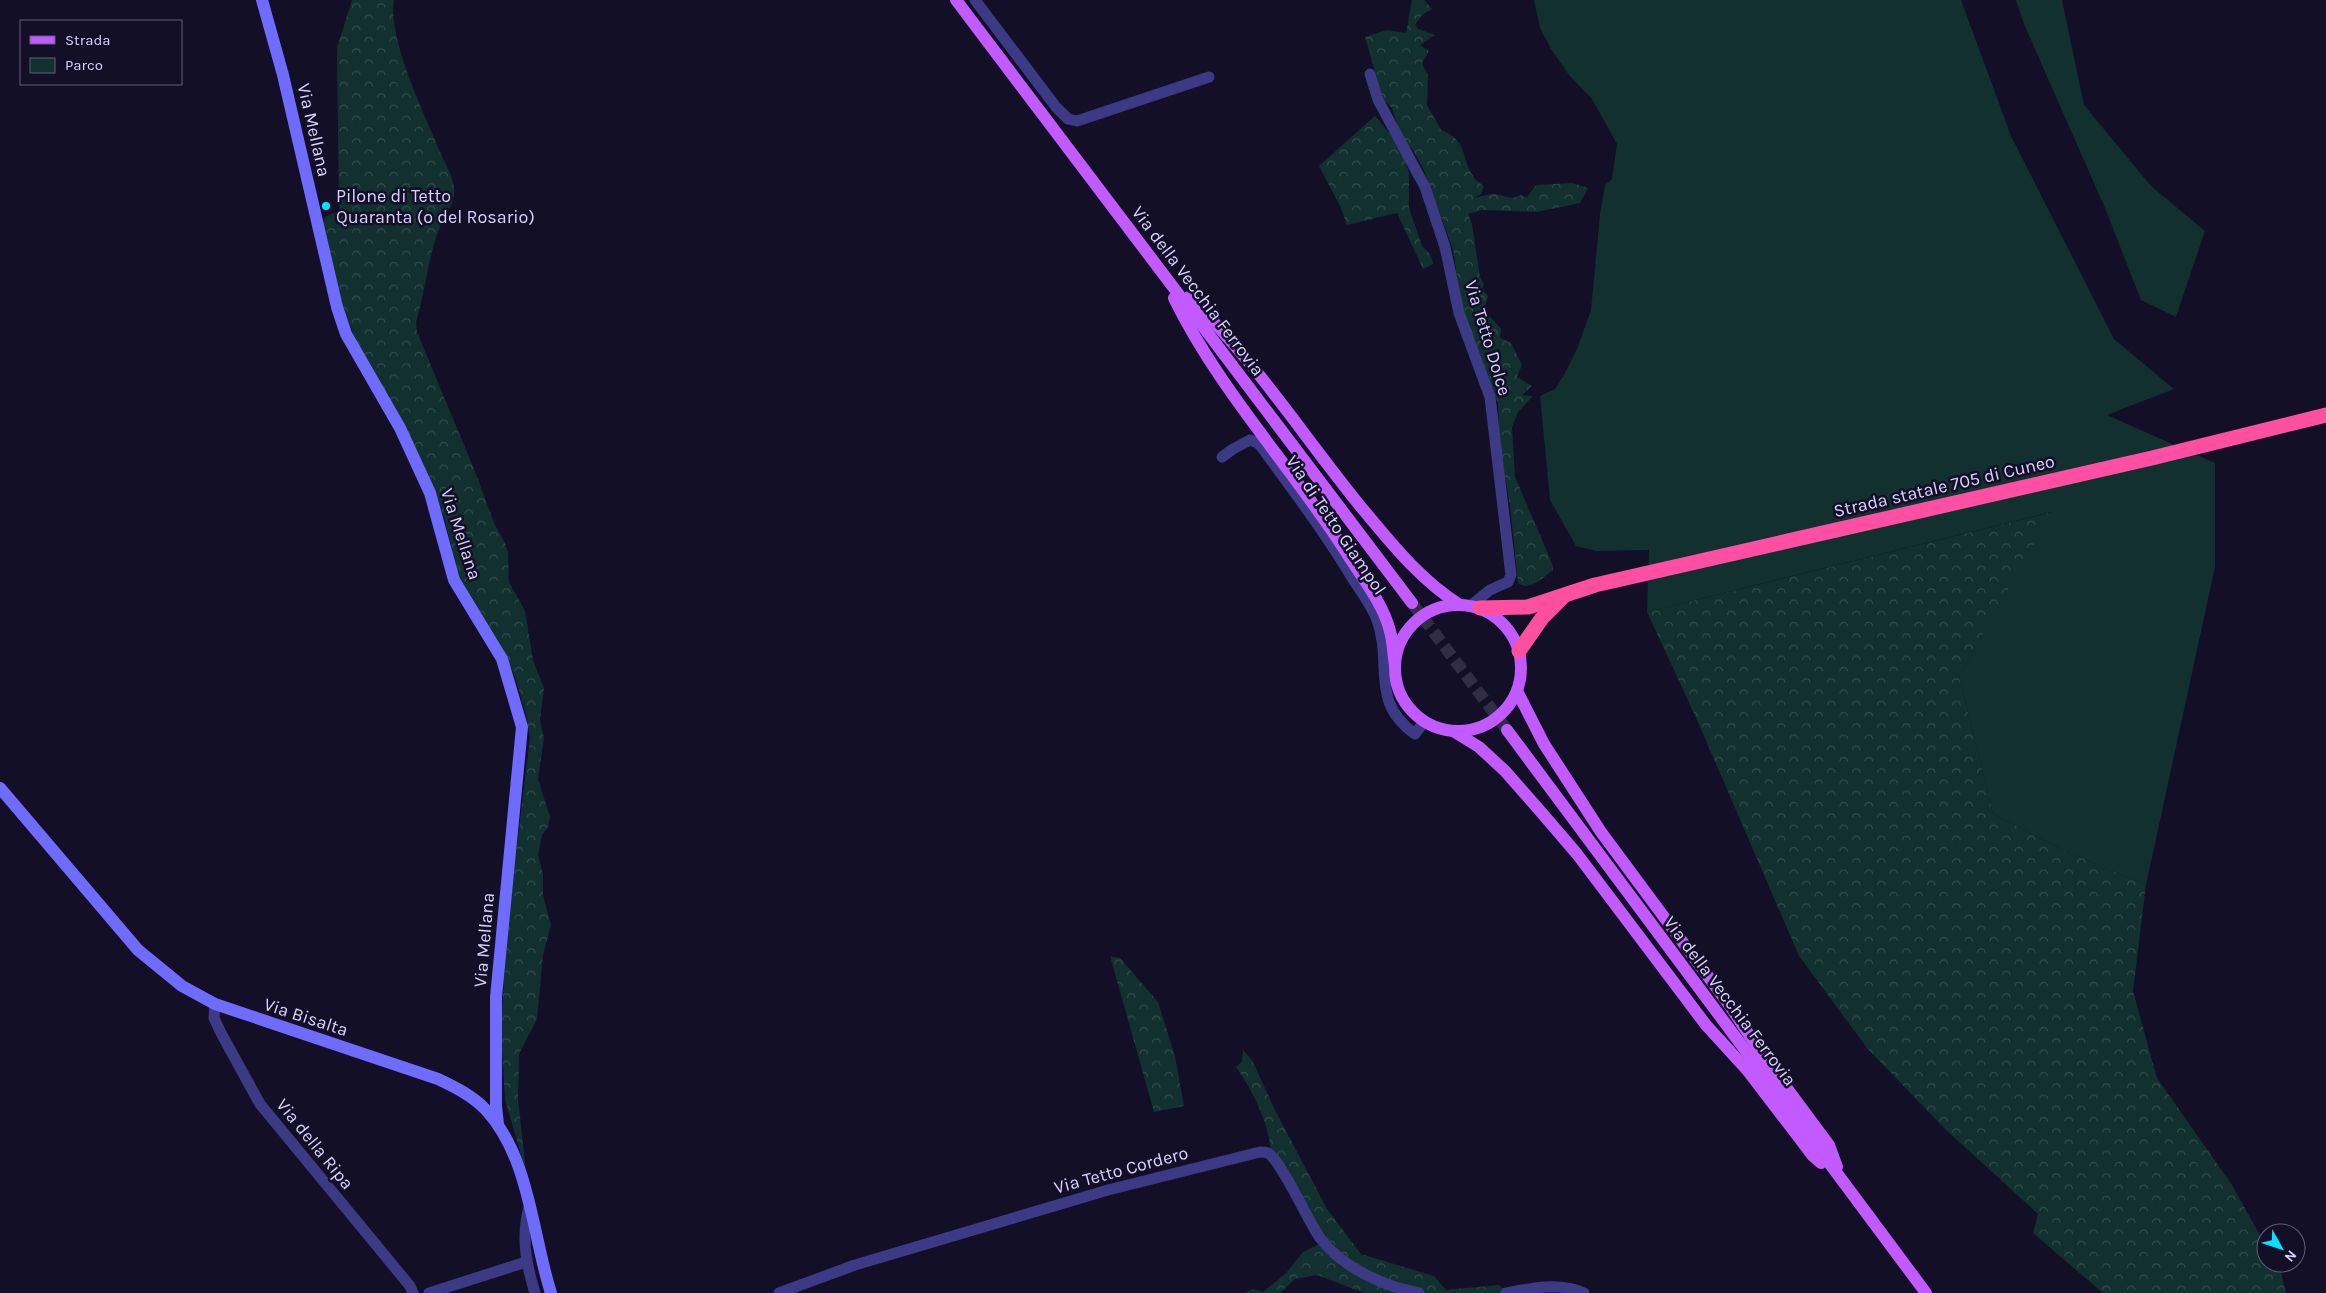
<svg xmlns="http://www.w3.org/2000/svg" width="2326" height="1293" viewBox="0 0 2326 1293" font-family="Karla,sans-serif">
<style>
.green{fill:#12302f}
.forest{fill:url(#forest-crowns)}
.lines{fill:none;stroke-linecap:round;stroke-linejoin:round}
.primary-tunnel{stroke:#312d47;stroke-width:12;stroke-dasharray:12 6;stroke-linecap:butt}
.street{stroke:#3d3a85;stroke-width:11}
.secondary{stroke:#6f6bff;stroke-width:12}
.primary{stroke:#c25bff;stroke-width:12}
.highway{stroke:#ff4fa3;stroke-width:15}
.poi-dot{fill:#00e5ff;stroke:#130f26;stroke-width:2}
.labels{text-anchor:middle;stroke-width:5;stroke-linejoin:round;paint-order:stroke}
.street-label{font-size:18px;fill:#d9d4ff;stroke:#130f26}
.poi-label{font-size:18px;fill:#d9d4ff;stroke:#130f26;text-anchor:start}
</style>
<defs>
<pattern id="forest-crowns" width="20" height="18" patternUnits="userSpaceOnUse" patternTransform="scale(1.25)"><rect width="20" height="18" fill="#12302f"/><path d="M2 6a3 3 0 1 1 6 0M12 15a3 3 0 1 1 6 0" fill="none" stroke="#344d4e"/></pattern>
</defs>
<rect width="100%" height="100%" fill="#130f26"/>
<g class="green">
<path d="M 1534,0 L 1961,0 L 2011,136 L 2114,339 L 2174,389 L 2107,415 L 2215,463 L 2215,567 L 2146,885 L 2065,851 L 1993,814 L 1959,676 L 2051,512 L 1647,612 L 1649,550 L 1596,551 L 1576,546 L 1550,500 L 1540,396 L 1555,389 L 1565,373 L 1577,349 L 1591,310 L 1600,214 L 1605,185 L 1612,179 L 1617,144 L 1592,99 L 1569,75 L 1551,49 L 1540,28 Z"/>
<path d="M 2016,0 L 2062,0 L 2084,105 L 2151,186 L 2205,231 L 2176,317 L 2141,300 L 2105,208 L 2024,24 Z"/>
</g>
<g class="forest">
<path d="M 352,0 L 394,0 C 387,38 425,115 440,152 C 445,163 452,175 454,187 C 456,202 448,210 442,222 C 428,253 426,290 416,322 L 417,332 L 474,469 L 495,525 L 505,543 L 508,552 L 509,582 L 525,611 L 533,660 L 544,688 L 540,719 L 544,738 L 538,779 L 550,817 L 548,827 L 542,835 L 538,855 L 543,874 L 543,895 L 551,925 L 543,955 L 537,1019 L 519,1054 L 518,1099 L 526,1171 L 505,1100 L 501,1032 L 504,978 L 512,886 L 530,738 L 526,714 L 515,677 L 505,654 L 459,578 L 445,521 L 433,486 L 359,349 L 342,304 L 323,224 L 325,217 L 339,211 L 337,48 Z"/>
<path d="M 1412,0 L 1424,0 L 1432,9 L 1422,15 L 1415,25 L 1418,29 L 1435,35 L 1420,45 L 1429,51 L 1422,63 L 1428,75 L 1427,105 L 1441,130 C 1474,141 1457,170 1484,186 L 1481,194 L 1474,198 C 1480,197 1488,194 1494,194 C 1505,195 1510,201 1521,195 L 1527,197 L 1536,185 L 1573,183 L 1588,188 L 1580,203 L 1537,212 L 1482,210 L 1468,214 L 1472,224 L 1480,277 L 1484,284 L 1482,289 L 1488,296 L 1484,310 L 1501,329 L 1500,338 L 1511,343 L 1522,365 L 1517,377 L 1532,386 L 1522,395 L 1533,396 L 1518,412 L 1512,427 L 1515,477 L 1552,563 L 1553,570 C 1542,578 1530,592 1518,583 L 1510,505 L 1500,448 L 1498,403 L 1461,305 L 1453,249 L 1423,168 L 1411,147 L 1403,154 L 1409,173 L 1409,208 L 1422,246 L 1431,255 L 1433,264 L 1423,269 L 1397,213 L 1347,225 L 1341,208 L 1319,166 L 1375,116 L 1391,135 L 1399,130 L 1392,108 L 1383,99 L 1365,37 L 1387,30 L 1406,33 Z"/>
<path d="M 2052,512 L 1959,676 L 1993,814 L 2065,851 L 2146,885 L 2133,991 L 2157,1078 L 2232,1185 L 2266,1246 L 2266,1263 L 2276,1263 L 2281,1273 L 2286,1293 L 2103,1293 L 2033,1233 L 2038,1214 L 1945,1129 L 1867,1048 L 1799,956 L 1698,722 L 1647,612 Z"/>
<path d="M 1110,956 L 1120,958 L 1158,1002 L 1175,1056 L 1184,1106 L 1154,1112 Z"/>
<path d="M 1243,1050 L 1252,1060 L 1275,1110 L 1327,1209 L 1361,1254 L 1434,1276 L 1446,1290 L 1499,1285 L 1507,1293 L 1364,1293 L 1317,1275 L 1295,1279 L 1280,1293 L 1244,1293 L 1253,1289 L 1263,1292 L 1286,1273 L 1303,1252 L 1325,1241 L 1271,1150 C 1267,1119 1254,1093 1236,1067 L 1242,1061 Z"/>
</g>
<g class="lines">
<path class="primary-tunnel" d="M 1412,603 L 1507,730"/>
<g class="street">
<path d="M 975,0 L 1056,107 L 1068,119 L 1077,121 L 1209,77"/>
<path d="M 1370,74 L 1378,100 L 1425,187 L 1445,247 L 1459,313 L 1490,397 L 1511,575 L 1508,582 L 1490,590 L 1470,606"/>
<path d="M 1222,457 L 1233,449 L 1250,440 L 1258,443 L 1263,449 C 1294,492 1327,535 1354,581 C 1362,593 1372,606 1377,620 C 1393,664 1369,701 1415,734 L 1424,722"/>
<path d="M 215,1004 L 214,1018 L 221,1033 L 260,1104 L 410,1286 L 413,1293"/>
<path d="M 529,1207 C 521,1237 526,1264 535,1293"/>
<path d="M 429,1293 L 526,1262"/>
<path d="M 779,1293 L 855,1265 L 1108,1190 L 1260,1152 C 1263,1152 1265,1152 1268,1153 C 1282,1162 1308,1221 1320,1238 C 1343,1268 1383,1286 1419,1293"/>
<path d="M 1506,1293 C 1531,1288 1560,1282 1584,1293"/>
</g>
<g class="secondary">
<path d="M 262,0 L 283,75 L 337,307 L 346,334 L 400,428 L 430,493 L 454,580 L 502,659 L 522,727 L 496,997 L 496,1106 L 498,1125"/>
<path d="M 0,788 L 138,950 L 182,986 L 215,1004 L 438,1079 C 455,1087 473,1096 486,1110 C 530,1158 532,1234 551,1293"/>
</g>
<g class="primary">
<path d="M 956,0 L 1412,603"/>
<path d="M 1189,297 C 1254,359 1304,437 1361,507 C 1391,543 1420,580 1460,605"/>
<path d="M 1174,298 C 1219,390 1291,466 1346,552 C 1361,576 1383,603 1390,631 C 1393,642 1393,654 1395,665"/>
<circle cx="1458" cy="668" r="63"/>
<path d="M 1517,691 L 1544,744 L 1601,832 L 1730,1006 L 1763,1056 L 1829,1145 L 1837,1167"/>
<path d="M 1507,730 L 1926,1293"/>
<path d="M 1453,731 L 1479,747 L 1505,771 L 1541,812 L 1577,854 L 1706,1025 L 1748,1071 L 1813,1156 L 1821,1163"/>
</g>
<g class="highway">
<path d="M 1480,608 L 1528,607 L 1595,585 L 2152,458 L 2326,415"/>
<path d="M 1519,651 L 1542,618 L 1562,598"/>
</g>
</g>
<circle class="poi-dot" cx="326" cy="206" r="5"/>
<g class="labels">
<g class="street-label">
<text transform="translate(314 130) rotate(77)" y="6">Via Mellana</text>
<text transform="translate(1198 291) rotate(53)" y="6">Via della Vecchia Ferrovia</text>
<text transform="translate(1488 338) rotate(73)" y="6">Via Tetto Dolce</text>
<text transform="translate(1944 486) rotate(-13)" y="6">Strada statale 705 di Cuneo</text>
<text transform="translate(1336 525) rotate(56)" y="6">Via di Tetto Giampol</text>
<text transform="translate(461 534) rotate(72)" y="6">Via Mellana</text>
<text transform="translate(484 940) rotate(-85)" y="6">Via Mellana</text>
<text transform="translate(1730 1001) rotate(53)" y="6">Via della Vecchia Ferrovia</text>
<text transform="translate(306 1017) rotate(18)" y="6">Via Bisalta</text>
<text transform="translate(315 1144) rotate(51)" y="6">Via della Ripa</text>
<text transform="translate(1121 1170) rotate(-15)" y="6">Via Tetto Cordero</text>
</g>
<g class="poi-label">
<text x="336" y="202">Pilone di Tetto<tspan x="336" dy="21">Quaranta (o del Rosario)</tspan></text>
</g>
</g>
<rect x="20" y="20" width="162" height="65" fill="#130f26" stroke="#625e7d"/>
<rect x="30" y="36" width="25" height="8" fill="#c25bff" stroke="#625e7d"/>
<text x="65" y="45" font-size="15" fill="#d9d4ff">Strada</text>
<rect x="30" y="58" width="25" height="15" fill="#12302f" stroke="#625e7d"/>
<text x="65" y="70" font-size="15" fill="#d9d4ff">Parco</text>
<g transform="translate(2281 1248) rotate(130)"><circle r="24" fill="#130f26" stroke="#625e7d"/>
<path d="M0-4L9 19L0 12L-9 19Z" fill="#00e5ff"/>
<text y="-8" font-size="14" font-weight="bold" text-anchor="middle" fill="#d9d4ff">N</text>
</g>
</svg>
